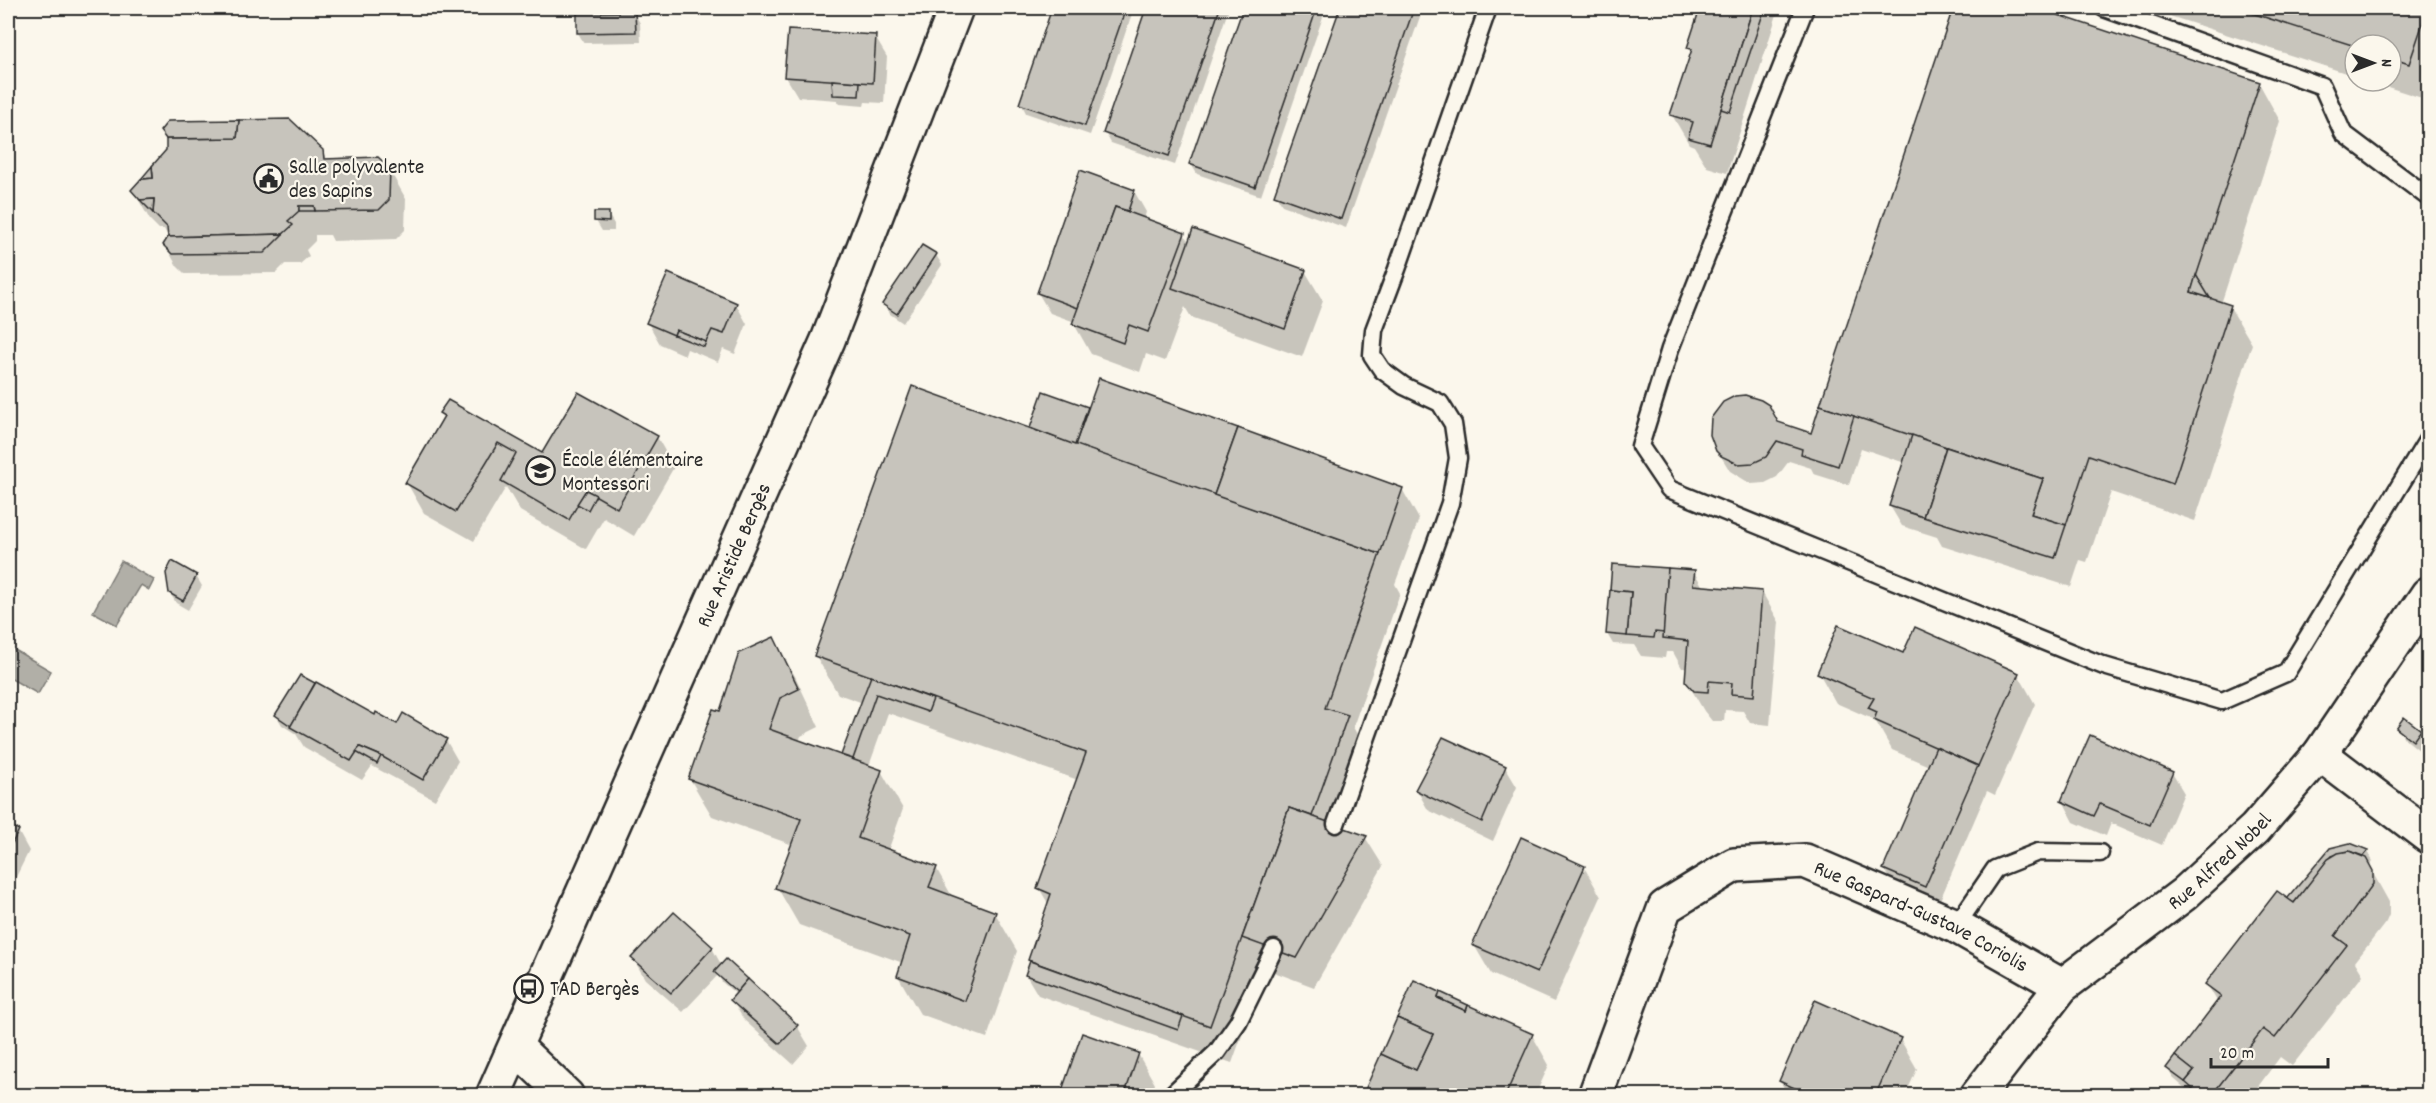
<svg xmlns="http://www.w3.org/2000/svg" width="2436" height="1103" viewBox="0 0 2436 1103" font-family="Dekko,sans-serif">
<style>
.water{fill:#b1afa7;stroke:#7b7a75;stroke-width:1.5}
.shadow{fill:#0003;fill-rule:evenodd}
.building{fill:#c7c4bc;stroke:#2b2b2b;stroke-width:1.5}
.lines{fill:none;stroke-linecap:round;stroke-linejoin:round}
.service-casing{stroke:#2b2b2b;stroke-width:21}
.minor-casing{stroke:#2b2b2b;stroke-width:38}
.service{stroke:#fbf7ec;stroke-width:16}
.minor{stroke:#fbf7ec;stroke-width:33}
.labels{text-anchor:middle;stroke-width:4.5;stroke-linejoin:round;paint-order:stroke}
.poi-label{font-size:21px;fill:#2b2b2b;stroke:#fbf7ec;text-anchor:start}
.street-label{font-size:21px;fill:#2b2b2b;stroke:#fbf7ec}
</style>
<rect width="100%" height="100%" fill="#fbf7ec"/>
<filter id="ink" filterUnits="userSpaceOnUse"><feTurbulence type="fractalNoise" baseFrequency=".0167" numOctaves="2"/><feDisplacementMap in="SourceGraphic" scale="12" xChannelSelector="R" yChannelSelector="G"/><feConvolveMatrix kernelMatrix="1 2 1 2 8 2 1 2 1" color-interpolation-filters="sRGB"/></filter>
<g filter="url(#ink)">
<g class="water">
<path d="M 121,561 L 154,580 L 149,590 L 141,585 L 117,625 L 93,612 Z"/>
<path d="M 8,646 L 51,671 L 38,694 L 8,677 Z"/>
</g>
<g class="shadow">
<path d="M 1054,8 L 1134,8 L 1090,135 L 1026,113 L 1021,103 Z"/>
<path d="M 1148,8 L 1229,8 L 1175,165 L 1111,143 L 1105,133 Z"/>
<path d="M 1245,8 L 1326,8 L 1261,196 L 1197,174 L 1191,164 Z"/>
<path d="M 1342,8 L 1423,8 L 1346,228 L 1282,205 L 1276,195 Z"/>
<path d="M 1701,8 L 1779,8 L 1727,173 L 1707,167 L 1694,146 L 1689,144 L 1672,115 L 1692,54 L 1688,47 Z"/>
<path d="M 1954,8 L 2032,8 L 2259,83 L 2280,121 L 2221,304 L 2230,307 L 2252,344 L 2195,521 L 2111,492 L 2087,562 L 2080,560 L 2071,587 L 1942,546 L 1937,537 L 1902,526 L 1890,506 L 1905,463 L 1861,448 L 1849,485 L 1814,474 L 1811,468 L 1789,461 L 1777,477 L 1765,483 L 1751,484 L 1730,471 L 1717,450 L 1778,423 L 1812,435 ZM 1914,435 L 2050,480 L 2049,483 L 1913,437 Z"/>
<path d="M 2145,8 L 2428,8 L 2428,100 L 2369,81 L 2391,81 L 2391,45 L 2355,45 L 2355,76 Z"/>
<path d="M 634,13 L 640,23 L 641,42 L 584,43 L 578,33 Z"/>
<path d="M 875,37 L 887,57 L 884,103 L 865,102 L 864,106 L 840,104 L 837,100 L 798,97 L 786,77 Z"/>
<path d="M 322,151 L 328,161 L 389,169 L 406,199 L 405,230 L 396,239 L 333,241 L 330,235 L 315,235 L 315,241 L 306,250 L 309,256 L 300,264 L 285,264 L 276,273 L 185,274 L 177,266 L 165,245 L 169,238 L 164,229 L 159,229 L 150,220 L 133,190 Z"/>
<path d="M 1081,172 L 1134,191 L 1146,212 L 1144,219 L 1184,234 L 1190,244 L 1305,271 L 1323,301 L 1302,357 L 1191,317 L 1185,307 L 1165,361 L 1146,354 L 1140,372 L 1091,354 L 1074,324 L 1075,322 L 1050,313 L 1038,293 Z"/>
<path d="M 608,214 L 614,224 L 614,231 L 602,231 L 596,221 Z"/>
<path d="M 923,247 L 936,255 L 942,265 L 903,323 L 890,314 L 884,304 Z"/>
<path d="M 736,304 L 747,324 L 735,354 L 723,349 L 718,362 L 687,349 L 685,355 L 660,344 L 648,323 Z"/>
<path d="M 1044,393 L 1087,409 L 1089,411 L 1402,489 L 1419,519 L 1395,584 L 1400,593 L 1353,727 L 1368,754 L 1342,828 L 1365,837 L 1383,866 L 1314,987 L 1266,969 L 1232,1063 L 1038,995 L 1026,975 L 1049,905 L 1039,888 L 1078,780 L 888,713 L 869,766 L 881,771 L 903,809 L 888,851 L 936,868 L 953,898 L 995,913 L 1017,951 L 987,1038 L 920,1014 L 898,976 L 903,963 L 799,925 L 777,887 L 793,845 L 712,816 L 690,779 L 721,713 L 773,639 L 795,676 L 819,727 L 801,736 L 799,741 L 842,757 L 863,703 L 838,694 L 816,656 L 1031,430 Z"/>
<path d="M 441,414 L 543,455 L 657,437 L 674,467 L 634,536 L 604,518 L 586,549 L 520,511 L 506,487 L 474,541 L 424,513 L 407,483 L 444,419 Z"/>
<path d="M 1694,572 L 1703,587 L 1762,592 L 1779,622 L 1770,725 L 1750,723 L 1743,711 L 1725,710 L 1724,721 L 1712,721 L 1704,711 L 1686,680 L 1687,668 L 1682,668 L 1673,652 L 1666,652 L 1665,658 L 1641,656 L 1634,645 L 1613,644 L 1607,634 Z"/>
<path d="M 196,576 L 202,586 L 188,610 L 176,603 L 170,593 Z"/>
<path d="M 1904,655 L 2018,674 L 2035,704 L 1995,795 L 1987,791 L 1937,907 L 1896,889 L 1884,868 L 1929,766 L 1892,750 L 1875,720 L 1836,703 L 1819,673 Z"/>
<path d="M 313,684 L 397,726 L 446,740 L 458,761 L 435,800 L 372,766 L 362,780 L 304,747 L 296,734 L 282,725 L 276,715 Z"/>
<path d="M 2398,728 L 2420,731 L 2426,741 L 2419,750 L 2404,738 Z"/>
<path d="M 1505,767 L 1517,787 L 1493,841 L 1428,810 L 1417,790 Z"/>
<path d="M 2172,773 L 2184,793 L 2162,845 L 2111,823 L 2106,836 L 2074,822 L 2063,801 Z"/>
<path d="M 8,825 L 18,831 L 29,851 L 8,893 Z"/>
<path d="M 2350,845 L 2367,852 L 2373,861 L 2369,866 L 2389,902 L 2389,915 L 2386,922 L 2355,962 L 2363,975 L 2292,1066 L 2280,1057 L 2251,1096 L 2194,1096 L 2173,1078 L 2167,1068 L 2218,1003 L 2207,984 L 2288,901 L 2330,849 Z"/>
<path d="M 1584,867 L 1601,897 L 1554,1002 L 1491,974 L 1474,945 Z"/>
<path d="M 674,914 L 712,948 L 722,966 L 797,1026 L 809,1046 L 793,1064 L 744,1020 L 732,1000 L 737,995 L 722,982 L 718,975 L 683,1012 L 645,979 L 633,958 Z"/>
<path d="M 1532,1035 L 1549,1065 L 1535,1096 L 1368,1096 L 1366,1092 Z"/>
<path d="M 1900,1039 L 1917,1069 L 1905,1096 L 1789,1096 L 1780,1081 Z"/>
<path d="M 1138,1054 L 1155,1084 L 1151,1096 L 1061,1096 Z"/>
</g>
<g class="building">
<path d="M 1052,8 L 1126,8 L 1085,126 L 1019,104 Z"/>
<path d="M 1146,8 L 1220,8 L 1169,156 L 1103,133 Z"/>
<path d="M 1243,8 L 1317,8 L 1255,187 L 1189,164 Z"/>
<path d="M 1340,8 L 1414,8 L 1341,219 L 1274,195 Z"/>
<path d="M 1700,8 L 1753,8 L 1710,144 L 1688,138 L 1693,122 L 1670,115 L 1692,49 L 1687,48 Z"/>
<path d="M 1753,8 L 1765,8 L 1730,112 L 1721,109 Z"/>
<path d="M 1953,8 L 2037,8 L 2260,82 L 2191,292 L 2231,305 L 2173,484 L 2089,455 L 2066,525 L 2031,514 L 2043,479 L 1820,405 Z"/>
<path d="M 2236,8 L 2428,8 L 2409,64 L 2391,58 L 2391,45 L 2355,46 Z"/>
<path d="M 635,12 L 636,32 L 577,33 L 577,13 Z"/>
<path d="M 788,30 L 876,35 L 873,83 L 784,77 Z"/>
<path d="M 832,80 L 860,82 L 859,96 L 833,95 Z"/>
<path d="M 290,119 L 323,150 L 324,159 L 378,157 L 390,168 L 389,200 L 379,210 L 315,211 L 314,206 L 299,206 L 299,211 L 288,221 L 293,225 L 283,234 L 168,237 L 167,227 L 153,213 L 154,199 L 140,200 L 131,190 L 141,179 L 153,178 L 152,166 L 166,150 L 166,139 L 237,138 L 239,120 Z"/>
<path d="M 239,120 L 237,138 L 166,139 L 160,131 L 168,121 Z"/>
<path d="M 152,166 L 153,178 L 141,179 Z"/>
<path d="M 1080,170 L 1135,190 L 1128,211 L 1115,207 L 1078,308 L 1037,293 Z"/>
<path d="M 154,199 L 153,213 L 140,200 Z"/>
<path d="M 299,206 L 314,206 L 315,211 L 299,211 Z"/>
<path d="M 1115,207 L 1185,233 L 1148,332 L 1129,325 L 1123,343 L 1072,324 Z"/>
<path d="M 594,212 L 609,212 L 609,222 L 594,221 Z"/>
<path d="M 1193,229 L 1306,270 L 1285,329 L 1172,288 Z"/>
<path d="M 283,234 L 264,253 L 172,254 L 163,245 L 168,237 Z"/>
<path d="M 922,245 L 937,254 L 897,314 L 882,304 Z"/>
<path d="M 668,273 L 737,303 L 724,334 L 712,330 L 706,342 L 676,330 L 674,335 L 646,323 Z"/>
<path d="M 2196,275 L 2210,298 L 2191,292 Z"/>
<path d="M 676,330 L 706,342 L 704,347 L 674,335 Z"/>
<path d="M 1099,378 L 1238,428 L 1214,495 L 1075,445 Z"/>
<path d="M 912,386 L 1380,554 L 1325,708 L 1348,715 L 1312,816 L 1289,808 L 1210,1026 L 1028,960 L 1051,894 L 1037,888 L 1086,753 L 814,656 Z"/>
<path d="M 1043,391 L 1088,407 L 1075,445 L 1030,428 Z"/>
<path d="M 578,392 L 658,436 L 617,508 L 586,490 L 569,520 L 501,481 L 516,453 L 498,443 L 456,512 L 405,483 L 444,416 L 439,413 L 448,400 L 542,453 Z"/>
<path d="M 1745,395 L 1761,400 L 1769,405 L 1778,422 L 1811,433 L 1820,405 L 1854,416 L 1838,466 L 1801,454 L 1802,449 L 1777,441 L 1766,457 L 1753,463 L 1738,464 L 1721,456 L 1716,451 L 1710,435 L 1711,418 L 1723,402 L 1735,396 Z"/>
<path d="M 1238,428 L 1403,488 L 1380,554 L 1214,495 Z"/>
<path d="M 1912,435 L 1946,447 L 1923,517 L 1889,506 Z"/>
<path d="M 1946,447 L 2043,479 L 2031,514 L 2066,525 L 2055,558 L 1923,517 Z"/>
<path d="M 586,490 L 596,495 L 588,510 L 577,504 Z"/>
<path d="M 172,561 L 197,575 L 183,601 L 169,593 L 166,573 Z"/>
<path d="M 1612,564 L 1668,568 L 1664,633 L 1655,632 L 1654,638 L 1627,636 L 1631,592 L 1610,590 Z"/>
<path d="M 1668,568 L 1695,570 L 1693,585 L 1762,591 L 1754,696 L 1731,694 L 1732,683 L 1709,681 L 1708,692 L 1694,691 L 1685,681 L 1688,641 L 1663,638 Z"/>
<path d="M 1610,590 L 1631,592 L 1627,636 L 1606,634 Z"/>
<path d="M 1838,625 L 1903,653 L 1915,627 L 2019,673 L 1978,766 L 1874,720 L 1877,712 L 1868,708 L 1874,698 L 1817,673 Z"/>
<path d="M 774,637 L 799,689 L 780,698 L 769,729 L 882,770 L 858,838 L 937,867 L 929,887 L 996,912 L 965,1001 L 897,976 L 910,936 L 775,888 L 801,819 L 688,779 L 713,709 L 720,711 L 739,653 Z"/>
<path d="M 300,675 L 315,683 L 291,726 L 275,715 Z"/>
<path d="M 871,676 L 933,699 L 928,712 L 876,694 L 853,759 L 841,755 Z"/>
<path d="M 316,682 L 375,715 L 376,712 L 397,724 L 403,713 L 447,739 L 423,780 L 381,756 L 360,747 L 351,761 L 290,727 Z"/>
<path d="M 2404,717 L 2421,730 L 2413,741 L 2396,728 Z"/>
<path d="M 2090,735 L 2173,772 L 2150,825 L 2100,804 L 2094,816 L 2061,801 Z"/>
<path d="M 1443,737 L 1506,766 L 1482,822 L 1415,790 Z"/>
<path d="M 360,747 L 381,756 L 377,764 L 356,752 Z"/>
<path d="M 1936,747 L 1978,766 L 1925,887 L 1883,869 Z"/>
<path d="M 1289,808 L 1367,836 L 1297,958 L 1242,938 Z"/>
<path d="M 8,824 L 19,830 L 8,851 Z"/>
<path d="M 1521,837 L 1585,866 L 1537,973 L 1472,945 Z"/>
<path d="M 2350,843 L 2368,850 L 2363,856 L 2349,851 L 2332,856 L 2294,903 L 2287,899 L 2330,848 Z"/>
<path d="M 2349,851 L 2366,858 L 2373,871 L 2373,884 L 2335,936 L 2347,945 L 2275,1038 L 2263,1029 L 2211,1096 L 2201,1096 L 2185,1082 L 2194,1071 L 2175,1056 L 2221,996 L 2205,984 L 2277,891 L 2294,903 L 2328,859 L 2338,853 Z"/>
<path d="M 674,912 L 713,947 L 671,993 L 631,958 Z"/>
<path d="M 726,959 L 748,979 L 737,992 L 714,972 Z"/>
<path d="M 1030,961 L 1183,1016 L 1178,1030 L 1025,975 Z"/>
<path d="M 748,979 L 798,1025 L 780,1044 L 730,1000 Z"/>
<path d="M 1414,980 L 1440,992 L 1438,998 L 1466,1011 L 1468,1005 L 1533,1034 L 1505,1096 L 1373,1096 L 1364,1092 L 1381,1054 L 1416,1070 L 1433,1034 L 1397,1018 Z"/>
<path d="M 1440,992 L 1468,1005 L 1466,1011 L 1438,998 Z"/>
<path d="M 1815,1000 L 1901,1038 L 1875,1096 L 1812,1096 L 1779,1081 Z"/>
<path d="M 1397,1018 L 1433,1034 L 1416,1070 L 1381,1054 Z"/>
<path d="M 1082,1033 L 1139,1053 L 1124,1096 L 1060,1096 Z"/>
<path d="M 2175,1056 L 2194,1071 L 2185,1082 L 2166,1068 Z"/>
</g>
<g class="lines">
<defs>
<g id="service">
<path d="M 1805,8 L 1670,349 L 1640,446 L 1669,489 L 2104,666 L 2222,701 L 2286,673 L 2428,439"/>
<path d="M 2104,8 L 2322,86 L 2343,133 L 2428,197"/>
<path d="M 1336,824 L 1450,503 L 1458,458 L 1453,424 L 1440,403 L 1404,386 L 1382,370 L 1372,355 L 1374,330 L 1397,269 L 1488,8"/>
<path d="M 1956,926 L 1995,869 L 2038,852 L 2100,853"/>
<path d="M 1170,1096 L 1217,1052 L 1238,1022 L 1274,949"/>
</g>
<g id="minor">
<path d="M 2320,754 L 2428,836"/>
<path d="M 516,1047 L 567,1096"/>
<path id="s1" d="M 493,1096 L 828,340 L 956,8"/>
<path id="s2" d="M 1595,1096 L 1665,907 L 1734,865 L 1805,861 L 1956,926 L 2062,986"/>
<path id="s3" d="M 1977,1096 L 2062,986 L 2184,894 L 2255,829 L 2320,754 L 2428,594"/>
</g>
</defs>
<use href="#service" class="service-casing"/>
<use href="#minor" class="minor-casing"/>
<use href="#service" class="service"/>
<use href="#minor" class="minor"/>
</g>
</g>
<defs>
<symbol id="civic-ring" viewBox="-11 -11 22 22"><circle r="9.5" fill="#fbf7ec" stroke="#2b2b2b" stroke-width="1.5"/><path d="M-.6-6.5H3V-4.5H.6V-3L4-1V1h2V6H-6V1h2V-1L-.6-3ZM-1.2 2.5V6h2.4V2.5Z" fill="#2b2b2b"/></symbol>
<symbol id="school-ring" viewBox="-11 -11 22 22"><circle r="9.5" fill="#fbf7ec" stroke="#2b2b2b" stroke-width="1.5"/><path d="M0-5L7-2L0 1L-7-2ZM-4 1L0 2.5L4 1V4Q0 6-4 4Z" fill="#2b2b2b"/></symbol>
<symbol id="bus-ring" viewBox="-11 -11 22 22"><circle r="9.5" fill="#fbf7ec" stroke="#2b2b2b" stroke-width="1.5"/><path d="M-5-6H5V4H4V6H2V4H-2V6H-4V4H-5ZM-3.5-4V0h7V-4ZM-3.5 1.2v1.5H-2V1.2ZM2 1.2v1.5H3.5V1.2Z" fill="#2b2b2b"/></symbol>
</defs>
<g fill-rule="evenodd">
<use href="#civic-ring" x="252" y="162" width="33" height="33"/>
<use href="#school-ring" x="524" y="454" width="33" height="33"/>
<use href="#bus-ring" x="512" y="972" width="33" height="33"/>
</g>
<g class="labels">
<g class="poi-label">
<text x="289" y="173">Salle polyvalente<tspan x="289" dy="24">des Sapins</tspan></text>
<text x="562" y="466">École élémentaire<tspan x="562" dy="24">Montessori</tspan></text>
<text x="550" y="995">TAD Bergès</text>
</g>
<g class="street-label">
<text dy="7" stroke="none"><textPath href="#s1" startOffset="592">Rue Aristide Bergès</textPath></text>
<text dy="7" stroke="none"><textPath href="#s3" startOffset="340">Rue Alfred Nobel</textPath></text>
<text dy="7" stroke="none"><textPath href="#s2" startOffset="482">Rue Gaspard-Gustave Coriolis</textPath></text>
</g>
</g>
<rect width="2436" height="1103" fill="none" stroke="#fbf7ec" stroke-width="30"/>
<rect x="15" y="15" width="2406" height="1073" fill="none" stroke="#2b2b2b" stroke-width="2" filter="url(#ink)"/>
<g transform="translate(2373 63) rotate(90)"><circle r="28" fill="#fbf7ec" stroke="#a8a59f" stroke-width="1.5"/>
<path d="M0-4.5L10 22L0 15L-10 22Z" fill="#2b2b2b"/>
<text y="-9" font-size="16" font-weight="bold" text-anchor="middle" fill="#2b2b2b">N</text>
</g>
<path d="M2211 1058v9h117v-9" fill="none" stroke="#2b2b2b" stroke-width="3"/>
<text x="2220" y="1058" font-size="18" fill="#2b2b2b" stroke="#fbf7ec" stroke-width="4.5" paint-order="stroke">20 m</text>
</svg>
